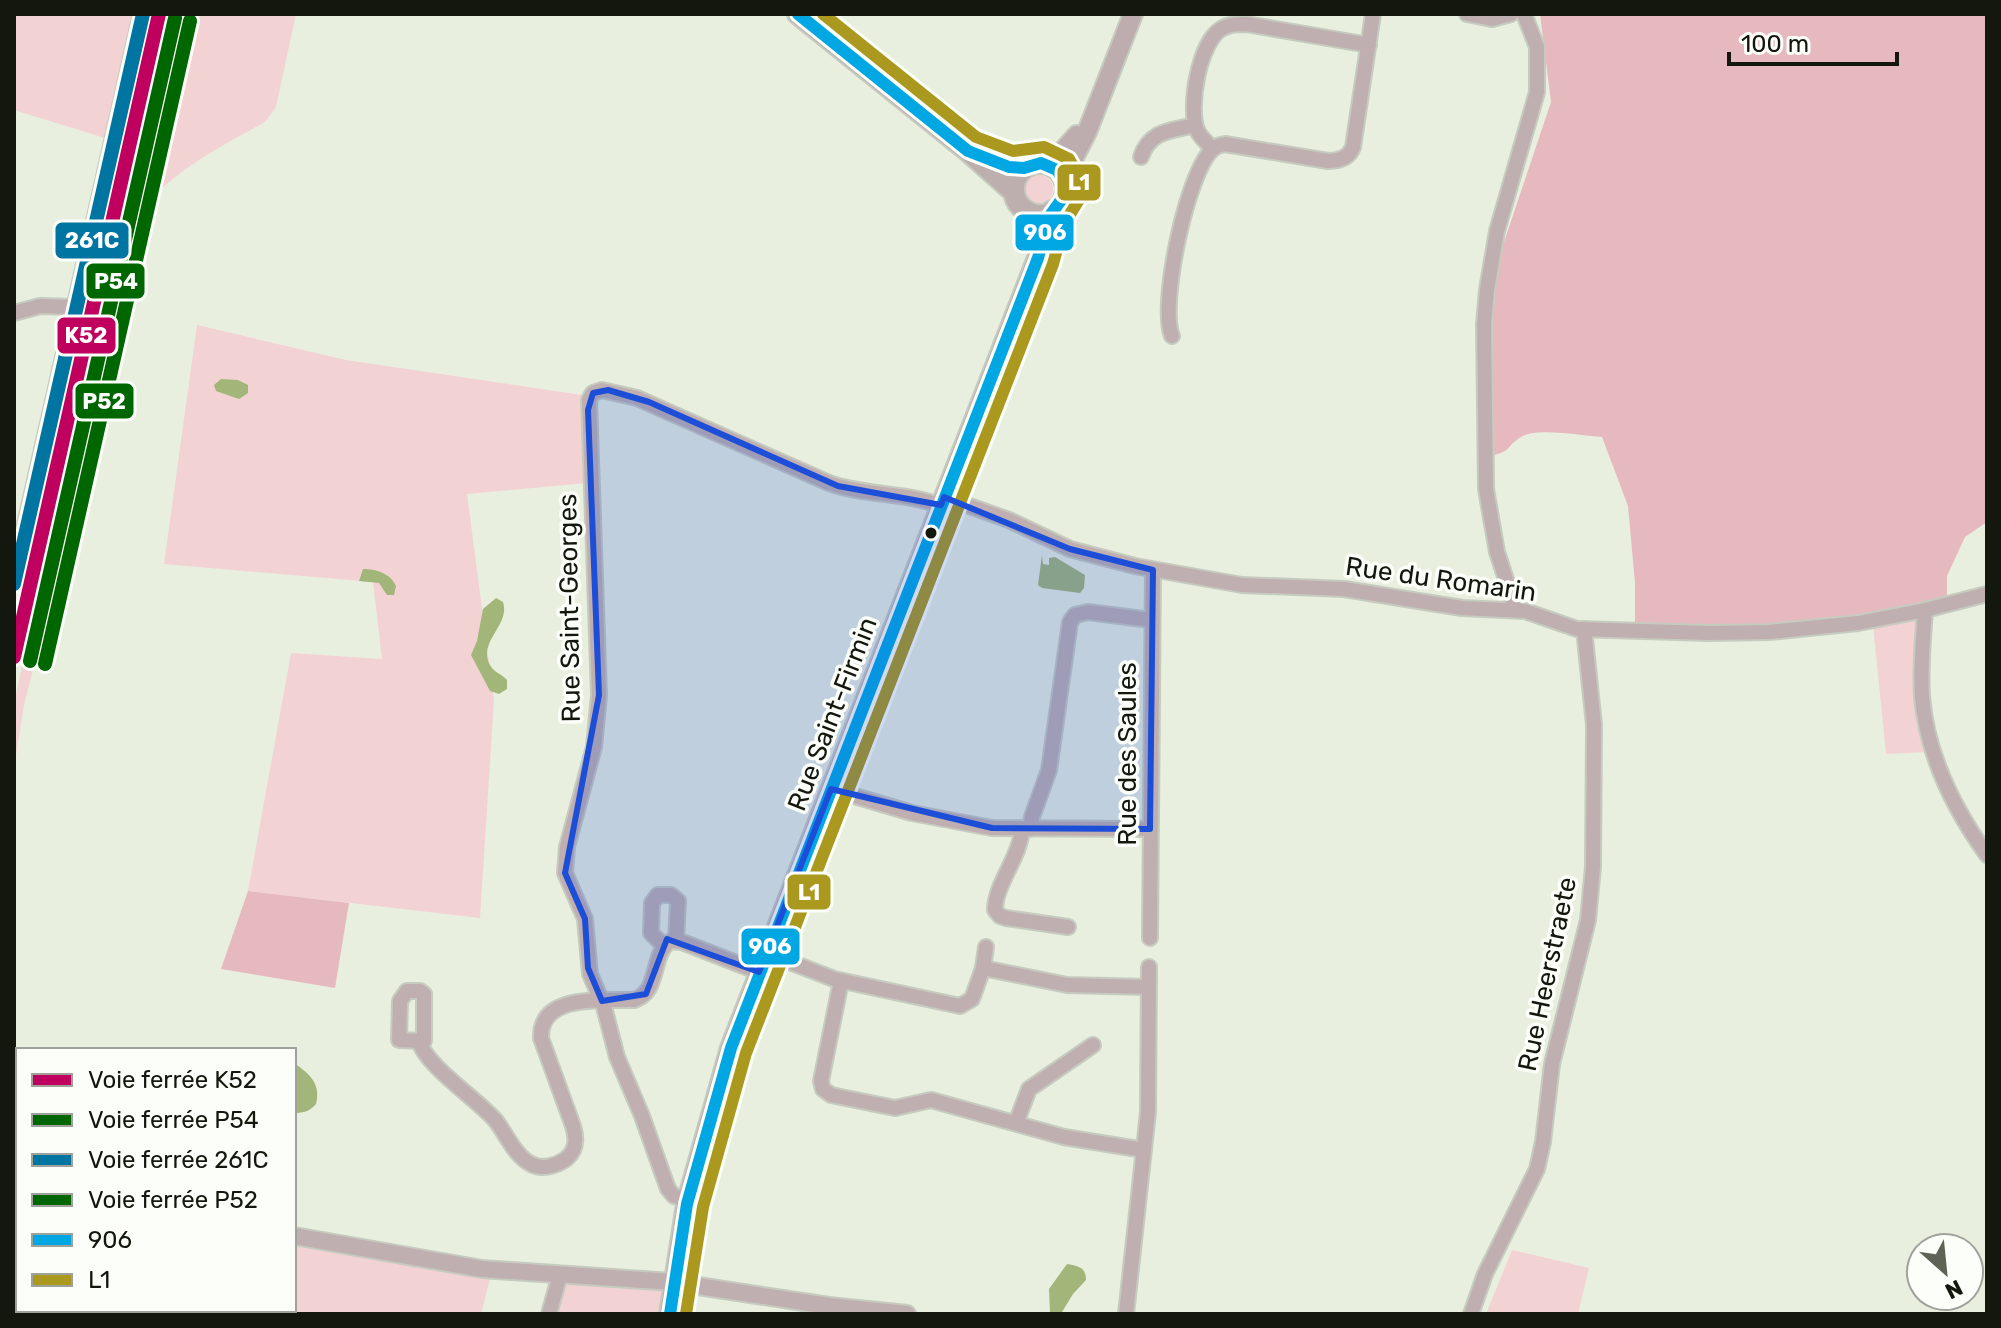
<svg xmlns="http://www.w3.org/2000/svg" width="2001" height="1328" viewBox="0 0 2001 1328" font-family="Rubik,sans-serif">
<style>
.green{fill:#f3d2d4}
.forest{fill:#e6b9bf}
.water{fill:#a3b679}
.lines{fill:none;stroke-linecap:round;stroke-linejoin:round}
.minor-casing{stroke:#c6cbbf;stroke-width:18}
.tertiary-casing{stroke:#c6cbbf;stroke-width:20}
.secondary-casing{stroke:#c6cbbf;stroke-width:22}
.primary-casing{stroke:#c6cbbf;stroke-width:24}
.minor{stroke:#c0afb1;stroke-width:14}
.tertiary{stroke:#c0afb1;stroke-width:16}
.secondary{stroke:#beadae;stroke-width:18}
.primary{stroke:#beafaf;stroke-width:20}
.bus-1-casing{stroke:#fcfef9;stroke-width:18}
.bus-2-casing{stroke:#fcfef9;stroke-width:18}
.bus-1{stroke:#00a7e3;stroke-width:12}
.bus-2{stroke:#aa991e;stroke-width:12}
.rail-1-casing{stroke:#fcfef9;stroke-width:20}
.rail-2-casing{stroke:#fcfef9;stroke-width:20}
.rail-3-casing{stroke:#fcfef9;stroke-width:20}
.rail-4-casing{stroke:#fcfef9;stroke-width:20}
.rail-1{stroke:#bf005f;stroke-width:14}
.rail-2{stroke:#060;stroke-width:14}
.rail-3{stroke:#0075a1;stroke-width:14}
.rail-4{stroke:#060;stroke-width:14}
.marked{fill:#1d4ed8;fill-opacity:0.2;stroke:#1d4ed8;stroke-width:6;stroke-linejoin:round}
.bus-dot{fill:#13170d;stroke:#fcfef9;stroke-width:3}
.labels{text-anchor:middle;stroke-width:7;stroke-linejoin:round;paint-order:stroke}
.street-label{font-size:26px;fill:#13170d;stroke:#fcfef9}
.line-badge{stroke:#fcfef9;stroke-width:3}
.badge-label{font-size:22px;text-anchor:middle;font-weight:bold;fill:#fff}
</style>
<rect width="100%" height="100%" fill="#e9efdf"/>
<g class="green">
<path d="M 14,14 L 137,14 L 108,139 L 14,110 Z"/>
<path d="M 169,14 L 296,14 L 276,107 L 265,122 C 216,149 152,181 127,234 C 122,246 120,258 117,270 C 113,285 109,298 115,313 L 62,557 L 24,705 L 14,768 L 14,704 L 39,585 Z"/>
<circle cx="1039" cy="189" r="14"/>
<path d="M 197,325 L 346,360 L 582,395 L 588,483 L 467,494 L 494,700 L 480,918 L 248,891 L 291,653 L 382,659 L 373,582 L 164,564 Z"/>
<path d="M 1918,618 L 1928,752 L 1886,754 L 1873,626 Z"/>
<path d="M 294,1246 L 490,1279 L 481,1314 L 229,1314 L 230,1310 L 294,1310 Z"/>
<path d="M 1512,1250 L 1589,1268 L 1578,1314 L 1486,1314 Z"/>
<path d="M 564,1282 L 664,1291 L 661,1314 L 554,1314 Z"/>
</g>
<g class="forest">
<path d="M 1540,14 L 1987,14 L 1987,522 L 1965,537 L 1947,576 L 1947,600 L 1854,618 L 1746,628 L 1635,625 L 1635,583 L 1628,506 L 1602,437 C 1583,436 1536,427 1521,437 C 1505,447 1513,451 1490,456 L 1490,343 L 1493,286 L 1502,248 L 1551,102 Z"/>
<path d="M 248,891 L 349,903 L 335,988 L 221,969 Z"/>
</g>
<g class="water">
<path d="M 221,379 L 238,380 L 248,385 L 248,393 L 239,399 L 216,391 L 214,385 Z"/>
<path d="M 1042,555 L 1043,564 L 1049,565 L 1049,558 L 1055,557 L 1085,575 L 1084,588 L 1080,593 L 1042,588 L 1038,585 Z"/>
<path d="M 363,569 C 376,569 390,573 396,586 L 394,595 L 387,595 L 379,583 L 359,581 Z"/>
<path d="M 496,598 L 503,602 C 511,626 474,644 492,668 C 496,673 503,675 507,680 L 507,689 L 499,694 L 490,691 L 471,655 L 477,641 L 483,609 Z"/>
<path d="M 294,1063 C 310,1074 321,1084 316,1104 C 310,1111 304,1113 294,1113 Z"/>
<path d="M 1067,1264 C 1078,1266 1086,1267 1086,1280 L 1073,1294 L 1062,1312 L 1050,1312 L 1049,1289 Z"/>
</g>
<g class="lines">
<defs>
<g id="minor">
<path d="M 1467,14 L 1492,19 L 1511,14"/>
<path d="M 1213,149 C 1207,143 1200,137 1197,130 C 1188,107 1199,43 1221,29 C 1229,24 1237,24 1246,24 L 1369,45"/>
<path d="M 1141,157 C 1150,130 1171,131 1195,125"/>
<path d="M 14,313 L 40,306 L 73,307"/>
<path d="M 1172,336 C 1159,306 1187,169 1214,148 C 1218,145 1220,145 1225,144 L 1328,161 C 1339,161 1349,158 1353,147 L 1373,14"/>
<path d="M 944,497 L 1009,520 L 1070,549 L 1135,566 L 1242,585 L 1344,589 L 1462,608 L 1525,611 L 1577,629 L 1709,633 L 1769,632 L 1858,623 L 1925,610 L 1987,594"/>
<path d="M 14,573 L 141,14"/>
<path d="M 1516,610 L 1497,552 L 1486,489 L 1484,324 L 1487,290 L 1497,231 L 1537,92 L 1537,47 L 1524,14"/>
<path d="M 1925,610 C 1923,639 1920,668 1922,697 C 1927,754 1954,809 1987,855"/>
<path d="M 831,789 L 912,813 L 992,828 L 1150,829"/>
<path d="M 1022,829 C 1020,858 995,884 995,910 L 1000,916 L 1006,918 L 1068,927"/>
<path d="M 1030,829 L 1032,817 L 1049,770 L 1070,622 L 1075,615 L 1088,612 L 1151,620"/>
<path d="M 1150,938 L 1153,570"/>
<path d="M 664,946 L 651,933 L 652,903 L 658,895 L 671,895 L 678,901 L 676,941"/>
<path d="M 767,953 L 834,979 L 960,1006 L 972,999 L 983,968 L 1067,985 L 1148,987"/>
<path d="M 983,968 L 986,947"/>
<path d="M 841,981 L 821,1081 L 823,1089 L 831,1095 L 895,1108 L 931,1100 L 1064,1137 L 1144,1150"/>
<path d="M 407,991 L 420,991 L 424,994 L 424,1041 L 399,1040 L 400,1001 Z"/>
<path d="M 419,1041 C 426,1066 477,1099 496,1121 C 506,1134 515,1156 531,1164 C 542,1170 556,1166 566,1159 C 577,1150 577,1139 573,1126 L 541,1038 C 540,993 603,1001 634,1000 C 661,992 650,953 671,941 L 682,942 L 759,972"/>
<path d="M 1016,1123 L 1029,1089 L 1093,1045"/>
<path d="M 694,1201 L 674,1196 L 668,1189 L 642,1116 L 617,1057 L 604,1007 L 590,974 L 585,919 L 565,873 L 567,847 L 594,747 L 599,695 L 589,400 L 593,393 L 602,390 L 637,398 L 829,483 C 865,496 906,492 941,506"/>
<path d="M 549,1314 L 560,1275"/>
<path d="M 1126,1314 L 1148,1112 L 1149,967"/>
<path d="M 1471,1314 L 1485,1274 L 1537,1169 L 1543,1142 L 1552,1064 L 1588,920 L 1593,867 L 1594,725 L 1584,629"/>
</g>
<g id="tertiary">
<path d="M 14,1186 L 18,1187"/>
<path d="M 294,1236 L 482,1269 L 672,1282 L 829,1306 L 907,1314"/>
</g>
<g id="secondary">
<path d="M 1045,164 L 1061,153 L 1077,135"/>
<path d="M 1063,179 L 1087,132 L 1133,14"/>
</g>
<g id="primary">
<path d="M 798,14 L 968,151 L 1014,192"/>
<circle cx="1040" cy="189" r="26"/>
<path d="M 670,1314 L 687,1204 L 731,1048 L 1038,258 L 1052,211"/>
</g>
</defs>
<use href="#minor" class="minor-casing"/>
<use href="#tertiary" class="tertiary-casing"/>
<use href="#secondary" class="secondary-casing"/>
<use href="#primary" class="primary-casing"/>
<use href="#minor" class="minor"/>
<use href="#tertiary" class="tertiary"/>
<use href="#secondary" class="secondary"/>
<use href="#primary" class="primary"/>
<defs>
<path id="bus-1" d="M 670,1314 L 687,1204 L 731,1048 L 1038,258 L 1049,217 L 1064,196 L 1064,182 L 1057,170 L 1041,163 L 1024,168 L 1009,167 L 968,151 L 798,14"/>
<path id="bus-2" d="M 686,1314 L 703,1207 L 746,1053 L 1053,264 L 1064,224 L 1080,198 L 1079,177 L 1069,159 L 1044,147 L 1013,151 L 976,137 L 823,14"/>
</defs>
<use href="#bus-1" class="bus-1-casing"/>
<use href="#bus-2" class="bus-2-casing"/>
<use href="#bus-1" class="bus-1"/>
<use href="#bus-2" class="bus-2"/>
<defs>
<path id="rail-1" d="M 14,657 L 159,14"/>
<path id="rail-2" d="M 30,661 L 175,18"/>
<path id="rail-3" d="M 14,584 L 143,14"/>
<path id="rail-4" d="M 45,664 L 190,21"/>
</defs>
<use href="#rail-1" class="rail-1-casing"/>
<use href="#rail-2" class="rail-2-casing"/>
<use href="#rail-3" class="rail-3-casing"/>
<use href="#rail-4" class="rail-4-casing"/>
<use href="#rail-1" class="rail-1"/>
<use href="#rail-2" class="rail-2"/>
<use href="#rail-3" class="rail-3"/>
<use href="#rail-4" class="rail-4"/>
</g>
<path class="marked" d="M 608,390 L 649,402 L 838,486 L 941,505 L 944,497 L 1070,549 L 1153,570 L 1150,829 L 992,828 L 831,789 L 759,972 L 667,939 L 646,994 L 602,1001 L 588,968 L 585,919 L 565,873 L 599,695 L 588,410 L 593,393 Z"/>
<circle class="bus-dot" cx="931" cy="533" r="7"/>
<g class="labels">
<g class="street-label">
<text transform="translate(1441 579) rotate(8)" y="9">Rue du Romarin</text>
<text transform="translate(569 608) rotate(-91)" y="9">Rue Saint-Georges</text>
<text transform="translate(832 714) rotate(-69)" y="9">Rue Saint-Firmin</text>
<text transform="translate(1127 754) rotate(-90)" y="9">Rue des Saules</text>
<text transform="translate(1547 974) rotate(-78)" y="9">Rue Heerstraete</text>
</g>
</g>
<g class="line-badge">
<rect x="1056" y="163" width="46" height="39" rx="8" fill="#aa991e"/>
<rect x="1014" y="213" width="61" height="39" rx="8" fill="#00a7e3"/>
<rect x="54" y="221" width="76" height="39" rx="8" fill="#0075a1"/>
<rect x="85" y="262" width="61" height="38" rx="8" fill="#060"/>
<rect x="56" y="316" width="61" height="39" rx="8" fill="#bf005f"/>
<rect x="74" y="382" width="61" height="38" rx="8" fill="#060"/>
<rect x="786" y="873" width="46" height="38" rx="8" fill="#aa991e"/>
<rect x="740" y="927" width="61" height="39" rx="8" fill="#00a7e3"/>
</g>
<g class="badge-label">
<text x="1079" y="190">L1</text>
<text x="1045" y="240">906</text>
<text x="92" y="248">261C</text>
<text x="116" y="289">P54</text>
<text x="86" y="343">K52</text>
<text x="104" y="409">P52</text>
<text x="809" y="900">L1</text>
<text x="770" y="954">906</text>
</g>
<rect width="2001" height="1328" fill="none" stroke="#13170d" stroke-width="32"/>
<rect x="16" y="1048" width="280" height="264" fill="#fcfef9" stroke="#9fa29b" stroke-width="2"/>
<rect x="32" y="1074" width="40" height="12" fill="#bf005f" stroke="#9fa29b" stroke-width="2"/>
<text x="88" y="1088" font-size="24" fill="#13170d">Voie ferrée K52</text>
<rect x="32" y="1114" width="40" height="12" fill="#006600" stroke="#9fa29b" stroke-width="2"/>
<text x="88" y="1128" font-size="24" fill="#13170d">Voie ferrée P54</text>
<rect x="32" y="1154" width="40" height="12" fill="#0075a1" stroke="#9fa29b" stroke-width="2"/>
<text x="88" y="1168" font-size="24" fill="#13170d">Voie ferrée 261C</text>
<rect x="32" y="1194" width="40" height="12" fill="#006600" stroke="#9fa29b" stroke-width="2"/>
<text x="88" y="1208" font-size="24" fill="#13170d">Voie ferrée P52</text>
<rect x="32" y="1234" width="40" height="12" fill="#00a7e3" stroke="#9fa29b" stroke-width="2"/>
<text x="88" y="1248" font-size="24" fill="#13170d">906</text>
<rect x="32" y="1274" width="40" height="12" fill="#aa991e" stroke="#9fa29b" stroke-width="2"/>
<text x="88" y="1288" font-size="24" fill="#13170d">L1</text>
<g transform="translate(1945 1272) rotate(153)"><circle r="38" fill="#fcfef9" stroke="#9fa29b" stroke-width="2"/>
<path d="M0-6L14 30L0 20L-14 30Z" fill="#5e6356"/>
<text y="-12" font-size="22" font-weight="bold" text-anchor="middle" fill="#13170d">N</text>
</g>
<path d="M1729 52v12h168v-12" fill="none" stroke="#13170d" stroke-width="4"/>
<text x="1741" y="52" font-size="24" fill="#13170d" stroke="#fcfef9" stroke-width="6" paint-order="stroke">100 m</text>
</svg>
